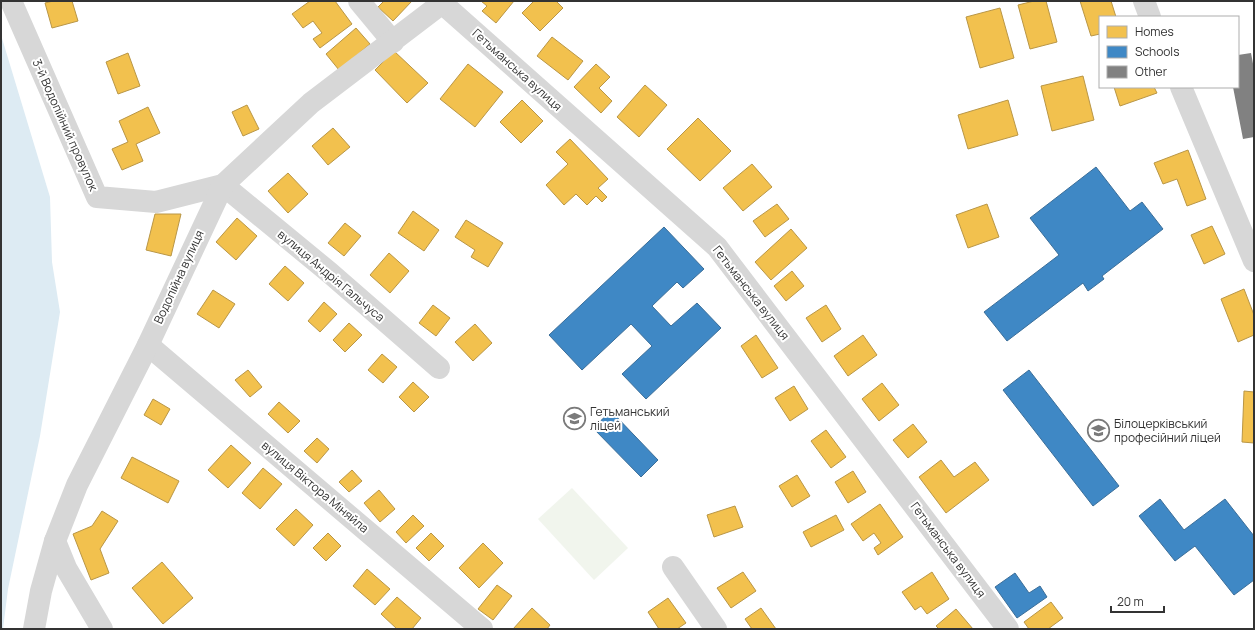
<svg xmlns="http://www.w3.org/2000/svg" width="1255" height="630" viewBox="0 0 1255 630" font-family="Manrope,sans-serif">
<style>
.green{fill:#f1f5ed}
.water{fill:#ddebf3}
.homes{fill:#f2c14e;stroke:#b99646}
.schools{fill:#3f88c5;stroke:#3b6e99}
.building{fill:#818181}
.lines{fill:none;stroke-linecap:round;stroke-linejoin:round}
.minor{stroke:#d7d7d7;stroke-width:22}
.labels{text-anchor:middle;stroke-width:4;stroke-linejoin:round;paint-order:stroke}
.street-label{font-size:12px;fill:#333;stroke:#fff}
.poi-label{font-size:12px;fill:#333;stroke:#fff;text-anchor:start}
</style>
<rect width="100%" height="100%" fill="#fff"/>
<path class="green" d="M 572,488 L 628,548 L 594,580 L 538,519 Z"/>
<path class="water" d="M 1,35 L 50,197 L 52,262 L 60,312 L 40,436 L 8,589 L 3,629 L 1,629 Z"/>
<g class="homes">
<path d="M 53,1 L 72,1 L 78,21 L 52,28 L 45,3 Z"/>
<path d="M 310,1 L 335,1 L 352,24 L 320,48 L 313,39 L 322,33 L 313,21 L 303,28 L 292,14 Z"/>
<path d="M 384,1 L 412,1 L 393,21 L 378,7 Z"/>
<path d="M 481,1 L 514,1 L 496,23 L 482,11 L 487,6 Z"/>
<path d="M 534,1 L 556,1 L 563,8 L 540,31 L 522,13 Z"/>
<path d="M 1034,1 L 1046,1 L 1057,42 L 1030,49 L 1018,5 Z"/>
<path d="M 1080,1 L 1111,1 L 1116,17 L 1100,17 L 1100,34 L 1091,36 Z"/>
<path d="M 1000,8 L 1014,58 L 980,68 L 966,17 Z"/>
<path d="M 356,28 L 370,44 L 339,70 L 326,54 Z"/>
<path d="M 552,37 L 583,61 L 568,80 L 537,56 Z"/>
<path d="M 394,51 L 428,83 L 407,103 L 375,70 Z"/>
<path d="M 128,53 L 140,86 L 118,94 L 106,62 Z"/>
<path d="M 468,64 L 503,92 L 475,127 L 440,99 Z"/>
<path d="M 596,64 L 610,77 L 599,88 L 612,101 L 601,113 L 574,87 Z"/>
<path d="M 1083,76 L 1094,120 L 1052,131 L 1041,86 Z"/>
<path d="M 645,85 L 667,105 L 639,137 L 617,117 Z"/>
<path d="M 1114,87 L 1154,87 L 1157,93 L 1120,106 Z"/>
<path d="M 522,100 L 543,121 L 521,143 L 500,122 Z"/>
<path d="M 1008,100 L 1018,135 L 968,149 L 958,115 Z"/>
<path d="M 247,105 L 259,129 L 243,136 L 232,112 Z"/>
<path d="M 148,107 L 160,133 L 136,144 L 143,161 L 122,170 L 112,149 L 128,142 L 119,121 Z"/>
<path d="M 698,118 L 731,151 L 700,181 L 667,149 Z"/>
<path d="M 333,128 L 350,147 L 328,165 L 312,146 Z"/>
<path d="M 570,139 L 608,179 L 598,188 L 607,197 L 602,202 L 596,196 L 587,205 L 576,194 L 564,205 L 546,185 L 568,164 L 556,152 Z"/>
<path d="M 1188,150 L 1206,199 L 1187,206 L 1177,179 L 1163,184 L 1154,163 Z"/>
<path d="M 752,164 L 772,187 L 743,211 L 723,188 Z"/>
<path d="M 288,173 L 308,194 L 288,213 L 268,191 Z"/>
<path d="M 777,204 L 789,219 L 765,237 L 753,221 Z"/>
<path d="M 987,204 L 999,237 L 968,248 L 956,215 Z"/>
<path d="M 413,211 L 439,230 L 424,251 L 398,233 Z"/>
<path d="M 155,214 L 181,214 L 171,256 L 146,250 Z"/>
<path d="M 237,218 L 257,236 L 236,260 L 216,242 Z"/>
<path d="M 466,220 L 503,243 L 488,267 L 471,257 L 475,250 L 455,237 Z"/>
<path d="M 345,223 L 361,236 L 344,256 L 328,243 Z"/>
<path d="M 1212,226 L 1225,254 L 1204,264 L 1191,235 Z"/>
<path d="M 791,229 L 807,248 L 771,280 L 755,262 Z"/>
<path d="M 389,253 L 409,271 L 390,293 L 370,275 Z"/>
<path d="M 285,266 L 304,283 L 288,301 L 269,284 Z"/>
<path d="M 792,271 L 804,286 L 786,301 L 774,286 Z"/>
<path d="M 1244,289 L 1254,315 L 1254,335 L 1238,342 L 1221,299 Z"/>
<path d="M 213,290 L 235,304 L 219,328 L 197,314 Z"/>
<path d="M 324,302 L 337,314 L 320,332 L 308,321 Z"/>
<path d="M 433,305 L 450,318 L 436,336 L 419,323 Z"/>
<path d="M 826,305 L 841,329 L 822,342 L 806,318 Z"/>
<path d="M 349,323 L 362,335 L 345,352 L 333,340 Z"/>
<path d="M 475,324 L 492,343 L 473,361 L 455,342 Z"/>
<path d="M 756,335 L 778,368 L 762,378 L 741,346 Z"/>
<path d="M 863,335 L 877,355 L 848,376 L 834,356 Z"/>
<path d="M 382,354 L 397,367 L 383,383 L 368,370 Z"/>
<path d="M 248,370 L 262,387 L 250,397 L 235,380 Z"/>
<path d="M 413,382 L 429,397 L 414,412 L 399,397 Z"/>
<path d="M 882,383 L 899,405 L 879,421 L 862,399 Z"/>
<path d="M 794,386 L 808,409 L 790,421 L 775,398 Z"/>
<path d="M 1244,391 L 1254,392 L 1254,443 L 1242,442 Z"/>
<path d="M 153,399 L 170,409 L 161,425 L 144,415 Z"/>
<path d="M 279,402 L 300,421 L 288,433 L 268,414 Z"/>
<path d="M 913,424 L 927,442 L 908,458 L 893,440 Z"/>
<path d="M 826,430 L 846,457 L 831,468 L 811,441 Z"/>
<path d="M 317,438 L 329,449 L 317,463 L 304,451 Z"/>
<path d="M 231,445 L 251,463 L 228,488 L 208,470 Z"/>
<path d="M 132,457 L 179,481 L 168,503 L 121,478 Z"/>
<path d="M 941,460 L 954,477 L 975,462 L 989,480 L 946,513 L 919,477 Z"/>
<path d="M 263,468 L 282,484 L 260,509 L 242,493 Z"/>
<path d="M 352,470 L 362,481 L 349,492 L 339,482 Z"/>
<path d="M 853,471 L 866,492 L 848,503 L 835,482 Z"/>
<path d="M 797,475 L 810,496 L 792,507 L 779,486 Z"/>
<path d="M 379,490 L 395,509 L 380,522 L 364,503 Z"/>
<path d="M 880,504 L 903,537 L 878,555 L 874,548 L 881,543 L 874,533 L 863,541 L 851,524 Z"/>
<path d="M 735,506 L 743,527 L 714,537 L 707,515 Z"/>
<path d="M 296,509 L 313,525 L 294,546 L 276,529 Z"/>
<path d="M 102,511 L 118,521 L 100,549 L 109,573 L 91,580 L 73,534 L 92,526 Z"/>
<path d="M 413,515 L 424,526 L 406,543 L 396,532 Z"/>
<path d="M 836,515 L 844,530 L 811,547 L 803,532 Z"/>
<path d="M 328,533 L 341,546 L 326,561 L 313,548 Z"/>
<path d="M 431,533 L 444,546 L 429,561 L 416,548 Z"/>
<path d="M 483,543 L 503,563 L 479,588 L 459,568 Z"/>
<path d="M 162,562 L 193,598 L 163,624 L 132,588 Z"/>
<path d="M 367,569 L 390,589 L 375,605 L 353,586 Z"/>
<path d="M 743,572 L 756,591 L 731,608 L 717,588 Z"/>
<path d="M 932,572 L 949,599 L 927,614 L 921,606 L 915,610 L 902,592 Z"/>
<path d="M 497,585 L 512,596 L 493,620 L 478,609 Z"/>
<path d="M 397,597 L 421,618 L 412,629 L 397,629 L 381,614 Z"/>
<path d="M 668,598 L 686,623 L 677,629 L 659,629 L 648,612 Z"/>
<path d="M 1051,602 L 1063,618 L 1048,629 L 1029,629 L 1024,622 Z"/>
<path d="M 532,608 L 550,625 L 547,629 L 513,629 Z"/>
<path d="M 761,608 L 776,629 L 752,629 L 745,619 Z"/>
<path d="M 956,609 L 973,629 L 939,629 L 936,626 Z"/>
</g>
<g class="schools">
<path d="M 1096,167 L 1130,211 L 1142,202 L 1163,229 L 1102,276 L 1104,279 L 1088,291 L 1083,283 L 1007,341 L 984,312 L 1059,255 L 1030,218 Z"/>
<path d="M 664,227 L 704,269 L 683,288 L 677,282 L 652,306 L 671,326 L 697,303 L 721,328 L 646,399 L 622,374 L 652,346 L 631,324 L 582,370 L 549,335 Z"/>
<path d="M 1029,370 L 1119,486 L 1093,506 L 1003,390 Z"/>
<path d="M 611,411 L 658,460 L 641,477 L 593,428 Z"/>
<path d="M 1160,499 L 1184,530 L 1225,499 L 1254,536 L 1254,580 L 1234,595 L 1195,546 L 1175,561 L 1139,516 Z"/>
<path d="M 1015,573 L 1029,593 L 1040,586 L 1047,597 L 1017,618 L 995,587 Z"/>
</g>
<path class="building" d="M 1251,53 L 1254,69 L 1254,137 L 1243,139 L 1233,87 L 1238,87 L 1238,55 Z"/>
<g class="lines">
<g class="minor">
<path d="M 11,1 L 97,197 L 156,202 L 223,185 L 330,273 L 439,368"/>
<path d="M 359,1 L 393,42"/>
<path d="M 1144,1 L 1150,17"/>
<path d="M 443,4 L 717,247 L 1008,629"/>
<path d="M 1181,87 L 1254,261"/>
<path d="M 148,345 L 482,629"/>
<path d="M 673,567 L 716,629"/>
<path d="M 34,629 L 41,591 L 55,541"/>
<path d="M 102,629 L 66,568 L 55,541 L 77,485 L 148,345 L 223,185 L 311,103 L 445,1"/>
</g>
</g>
<defs>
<symbol id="school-ring" viewBox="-11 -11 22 22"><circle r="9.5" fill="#fff" stroke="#7a7a7a" stroke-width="1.5"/><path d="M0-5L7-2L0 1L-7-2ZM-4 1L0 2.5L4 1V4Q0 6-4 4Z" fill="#7a7a7a"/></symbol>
<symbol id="university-ring" viewBox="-11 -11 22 22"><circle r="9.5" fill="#fff" stroke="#7a7a7a" stroke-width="1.5"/><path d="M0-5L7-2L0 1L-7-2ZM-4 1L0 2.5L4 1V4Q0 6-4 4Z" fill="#7a7a7a"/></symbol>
</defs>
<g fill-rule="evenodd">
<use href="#school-ring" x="562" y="406" width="25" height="25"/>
<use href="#university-ring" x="1086" y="418" width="25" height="25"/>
</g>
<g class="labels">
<g class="street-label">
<text transform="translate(517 70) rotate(42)" y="4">Гетьманська вулиця</text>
<text transform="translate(65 125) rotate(66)" y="4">3-й Водопійний провулок</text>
<text transform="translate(331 276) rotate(40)" y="4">вулиця Андрія Гальчуса</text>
<text transform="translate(179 277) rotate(-65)" y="4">Водопійна вулиця</text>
<text transform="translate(751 293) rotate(52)" y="4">Гетьманська вулиця</text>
<text transform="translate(315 487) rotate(40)" y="4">вулиця Віктора Міняйла</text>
<text transform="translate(948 550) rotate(53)" y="4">Гетьманська вулиця</text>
</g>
<g class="poi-label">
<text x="590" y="416">Гетьманський<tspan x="590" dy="14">ліцей</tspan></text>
<text x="1114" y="428">Білоцерківський<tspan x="1114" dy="14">професійний ліцей</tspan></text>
</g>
</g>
<rect width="1255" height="630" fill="none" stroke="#333333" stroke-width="4"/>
<rect x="1099" y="16" width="140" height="72" fill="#ffffff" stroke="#adadad"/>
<rect x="1107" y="26" width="20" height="12" fill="#f2c14e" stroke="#adadad"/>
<text x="1135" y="36" font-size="12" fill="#333333">Homes</text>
<rect x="1107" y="46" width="20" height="12" fill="#3f88c5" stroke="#adadad"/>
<text x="1135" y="56" font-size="12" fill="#333333">Schools</text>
<rect x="1107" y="66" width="20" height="12" fill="#818181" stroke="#adadad"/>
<text x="1135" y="76" font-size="12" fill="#333333">Other</text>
<path d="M1111 606v6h53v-6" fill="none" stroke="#333333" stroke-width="2"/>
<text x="1117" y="606" font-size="12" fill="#333333" stroke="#ffffff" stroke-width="3" paint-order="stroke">20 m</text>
</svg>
